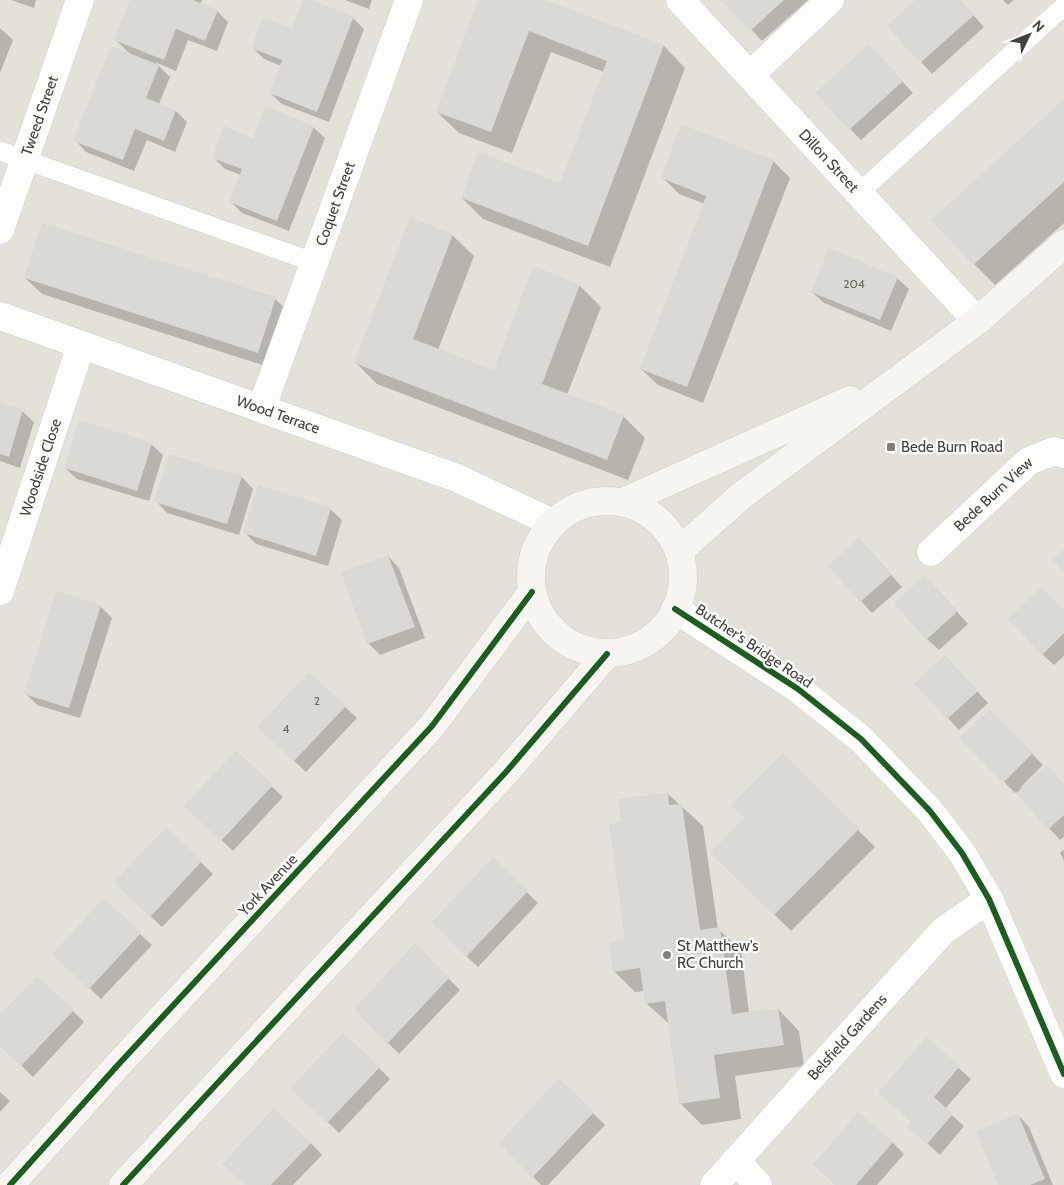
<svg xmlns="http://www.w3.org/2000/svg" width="1064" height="1185" viewBox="0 0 1064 1185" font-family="Cabin,sans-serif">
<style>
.residential{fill:#e4e2d8}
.shadow{fill:#0003}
.building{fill:#dad9d3}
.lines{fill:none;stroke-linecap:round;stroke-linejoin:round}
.service-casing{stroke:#cecdc8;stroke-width:20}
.minor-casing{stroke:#cecdc8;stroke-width:29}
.tertiary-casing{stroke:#cecdc8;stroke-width:29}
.secondary-casing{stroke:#cfcdc2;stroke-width:29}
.service{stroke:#fdfdfc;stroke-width:19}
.minor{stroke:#fdfdfc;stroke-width:28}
.tertiary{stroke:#fdfdfc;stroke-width:28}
.secondary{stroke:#f6f5ef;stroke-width:28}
.cycleway-casing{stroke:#fff;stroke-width:9}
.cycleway{stroke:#1b5e20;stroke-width:6}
.poi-dot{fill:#827f76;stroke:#fff;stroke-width:2}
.labels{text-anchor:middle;stroke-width:4.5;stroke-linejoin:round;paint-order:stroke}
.number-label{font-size:12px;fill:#6c685f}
.street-label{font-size:15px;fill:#464237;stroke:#fff}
.poi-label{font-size:15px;fill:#464237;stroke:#fff;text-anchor:start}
</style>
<rect width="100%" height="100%" fill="#f0f0eb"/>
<rect class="residential" x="0" y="0" width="1064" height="1185"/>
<g class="shadow">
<path d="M 11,0 L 36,0 L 34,8 Z"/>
<path d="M 132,0 L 202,0 L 200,4 L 217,11 L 228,22 L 217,51 L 188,40 L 176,71 L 155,62 L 170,77 L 159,104 L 176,111 L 187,122 L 175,152 L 147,140 L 134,171 L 86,152 L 75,140 L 131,55 L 116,40 Z"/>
<path d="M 305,0 L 353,18 L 364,29 L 329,122 L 282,104 L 270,93 L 281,66 L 264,59 L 253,48 L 293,30 Z"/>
<path d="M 345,0 L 372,0 L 369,9 Z"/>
<path d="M 479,0 L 541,0 L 664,46 L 685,68 L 610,267 L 483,219 L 462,198 L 561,185 L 604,72 L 551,52 L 512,153 L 459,133 L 437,112 Z"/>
<path d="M 723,0 L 808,0 L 762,41 Z"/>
<path d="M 917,0 L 960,0 L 984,27 L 932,74 L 888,26 Z"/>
<path d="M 1003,0 L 1014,0 L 1008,5 Z"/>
<path d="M 0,28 L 13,40 L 0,73 Z"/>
<path d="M 880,57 L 913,93 L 861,140 L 850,129 Z"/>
<path d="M 1064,101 L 1064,223 L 995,285 L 974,264 Z"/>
<path d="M 313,127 L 325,138 L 289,231 L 242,213 L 231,202 L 241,175 L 225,169 L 213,157 L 253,139 Z"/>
<path d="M 773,161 L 790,178 L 703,403 L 658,385 L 641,369 L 705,204 L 679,194 L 662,177 Z"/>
<path d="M 452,235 L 474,256 L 438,350 L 494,371 L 579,285 L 601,307 L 567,395 L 623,416 L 645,438 L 628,480 L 377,384 L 356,363 Z"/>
<path d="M 25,278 L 275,299 L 292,315 L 275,369 L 42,294 Z"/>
<path d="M 897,278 L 909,289 L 891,331 L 824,303 L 812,292 Z"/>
<path d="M 0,404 L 22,411 L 34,422 L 20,468 L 0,461 Z"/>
<path d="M 151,444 L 163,455 L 149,501 L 77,479 L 65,468 Z"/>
<path d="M 242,477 L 253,489 L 239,535 L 167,513 L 156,501 Z"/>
<path d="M 330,509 L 342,520 L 328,566 L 256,544 L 245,533 Z"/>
<path d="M 870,551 L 902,587 L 872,613 L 829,566 Z"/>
<path d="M 388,556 L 399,568 L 425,638 L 380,655 L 368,643 Z"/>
<path d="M 936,588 L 968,624 L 939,650 L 927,639 Z"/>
<path d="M 100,606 L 112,618 L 80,718 L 37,705 L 25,693 Z"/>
<path d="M 1064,612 L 1064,656 L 1054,665 L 1042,654 Z"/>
<path d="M 956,668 L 988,703 L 959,730 L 948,718 Z"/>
<path d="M 345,707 L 357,718 L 306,772 L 270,738 Z"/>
<path d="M 990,711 L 1043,765 L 1021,787 L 1023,789 L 1064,785 L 1064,837 L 1060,840 L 1016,792 L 1015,793 L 961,738 Z"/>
<path d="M 236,752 L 283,797 L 233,851 L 197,817 Z"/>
<path d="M 783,755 L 875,847 L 791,931 L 712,853 L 746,818 Z"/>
<path d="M 667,793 L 703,826 L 718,929 L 741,950 L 749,1013 L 778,1009 L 799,1031 L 804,1066 L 735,1076 L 741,1119 L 702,1125 L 680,1103 L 669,1024 L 646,1003 L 644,991 L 635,992 L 614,971 L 627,940 L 623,823 Z"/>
<path d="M 166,828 L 213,874 L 162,927 L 127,894 Z"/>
<path d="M 1064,850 L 1064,861 L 1060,852 Z"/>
<path d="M 493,859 L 538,903 L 478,967 L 466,956 Z"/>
<path d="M 140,934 L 152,945 L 101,999 L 65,965 Z"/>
<path d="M 415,945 L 460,990 L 399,1054 L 388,1043 Z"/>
<path d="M 73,1011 L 84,1022 L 33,1077 L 0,1045 L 0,1017 Z"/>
<path d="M 926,1039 L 971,1079 L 945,1109 L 964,1126 L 940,1155 L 909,1127 L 912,1122 L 880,1093 Z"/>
<path d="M 379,1068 L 390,1079 L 339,1133 L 304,1099 Z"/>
<path d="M 560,1080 L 605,1125 L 548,1185 L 541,1185 L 500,1143 Z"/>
<path d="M 0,1092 L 10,1101 L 0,1112 Z"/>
<path d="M 1018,1115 L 1029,1127 L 1053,1185 L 999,1185 Z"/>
<path d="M 892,1142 L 904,1154 L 877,1185 L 836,1185 L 815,1165 Z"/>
<path d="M 311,1143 L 322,1155 L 293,1185 L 246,1185 Z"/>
</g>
<g class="building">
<path d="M 130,0 L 193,0 L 218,10 L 205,41 L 176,29 L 164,60 L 114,40 Z"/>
<path d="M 303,0 L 311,0 L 354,16 L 317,112 L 269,93 L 282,60 L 251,48 L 263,17 L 292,28 Z"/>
<path d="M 478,0 L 545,0 L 664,45 L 588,246 L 461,198 L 478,152 L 560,183 L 607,61 L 529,31 L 491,132 L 436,112 Z"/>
<path d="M 721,0 L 784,0 L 750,31 Z"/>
<path d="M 915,0 L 961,0 L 974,15 L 920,63 L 887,26 Z"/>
<path d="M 869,44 L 903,81 L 849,130 L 815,93 Z"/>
<path d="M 111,46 L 159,65 L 146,98 L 176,110 L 164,141 L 135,129 L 123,160 L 73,141 Z"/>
<path d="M 1064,99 L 1064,182 L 973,265 L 931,220 Z"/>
<path d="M 265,106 L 314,126 L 277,221 L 229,202 L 242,169 L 212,158 L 224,126 L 253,138 Z"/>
<path d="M 681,124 L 774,160 L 687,387 L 640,369 L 706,196 L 661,178 Z"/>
<path d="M 410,217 L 453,234 L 413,339 L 494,370 L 533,266 L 580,284 L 542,384 L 624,415 L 607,460 L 354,363 Z"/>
<path d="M 42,223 L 276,297 L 258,353 L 24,278 Z"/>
<path d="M 829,248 L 898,277 L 880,320 L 811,292 Z"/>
<path d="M 0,402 L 23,409 L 9,457 L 0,454 Z"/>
<path d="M 79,420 L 152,443 L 137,491 L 64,468 Z"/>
<path d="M 169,454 L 242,476 L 227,524 L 154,502 Z"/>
<path d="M 258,485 L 331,508 L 316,556 L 243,533 Z"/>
<path d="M 859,538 L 891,575 L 860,602 L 828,566 Z"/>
<path d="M 1064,549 L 1064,572 L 1052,560 Z"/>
<path d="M 388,555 L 415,627 L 367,644 L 341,572 Z"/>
<path d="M 925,575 L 957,612 L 926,640 L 894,603 Z"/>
<path d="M 1041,587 L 1064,610 L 1064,633 L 1042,655 L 1008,619 Z"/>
<path d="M 56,591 L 101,605 L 69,708 L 24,694 Z"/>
<path d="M 945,655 L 978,691 L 947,719 L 914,683 Z"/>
<path d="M 309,672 L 346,706 L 294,761 L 257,727 Z"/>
<path d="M 990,709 L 1033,753 L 1003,783 L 959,738 Z"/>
<path d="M 236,750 L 273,785 L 221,841 L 184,806 Z"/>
<path d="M 783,753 L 859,829 L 774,915 L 710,853 L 744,818 L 731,805 Z"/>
<path d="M 1047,765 L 1064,784 L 1064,815 L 1048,830 L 1016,793 Z"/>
<path d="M 668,792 L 669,805 L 682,804 L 700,930 L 720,927 L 732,1014 L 778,1008 L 784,1045 L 714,1055 L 720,1098 L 679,1104 L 665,1001 L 645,1004 L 640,968 L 613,972 L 609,942 L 625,939 L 609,824 L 621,822 L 618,799 Z"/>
<path d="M 166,827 L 202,861 L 150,917 L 114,882 Z"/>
<path d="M 493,857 L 528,891 L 466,957 L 432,922 Z"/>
<path d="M 104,898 L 141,933 L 89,989 L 52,954 Z"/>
<path d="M 415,943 L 449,978 L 387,1044 L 354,1009 Z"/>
<path d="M 37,976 L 74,1010 L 21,1066 L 0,1046 L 0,1015 Z"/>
<path d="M 343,1033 L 380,1067 L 327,1123 L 290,1088 Z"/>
<path d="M 926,1037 L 960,1066 L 934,1097 L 953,1114 L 927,1144 L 907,1127 L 911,1121 L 878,1093 Z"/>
<path d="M 559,1078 L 594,1112 L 532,1178 L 499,1143 Z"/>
<path d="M 274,1108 L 311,1143 L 271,1185 L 245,1185 L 222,1164 Z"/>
<path d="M 858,1112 L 893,1142 L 856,1185 L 836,1185 L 813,1165 Z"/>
<path d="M 1018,1114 L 1045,1179 L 1030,1185 L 998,1185 L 976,1131 Z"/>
</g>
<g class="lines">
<defs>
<g id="service">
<path d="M 0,151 L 316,263"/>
<path d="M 859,193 L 1064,6"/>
</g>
<g id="minor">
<path id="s1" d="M 680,0 L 977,321"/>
<path d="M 750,75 L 830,0"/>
<path id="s2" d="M 0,230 L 80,0"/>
<path id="s3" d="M 0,316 L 457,478 L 553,523"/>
<path id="s4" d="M 262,407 L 409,0"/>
<path id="s5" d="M 931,552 L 1029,461 L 1054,451 L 1064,454"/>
<path id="s6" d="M 0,591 L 81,345"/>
<path d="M 736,1160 L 758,1185"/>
<path id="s7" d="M 714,1185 L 943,931 L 989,899"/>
</g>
<path id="tertiary" d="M 675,609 L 798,689 L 861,739 L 930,811 L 962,853 L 989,899 L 1064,1074"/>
<g id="secondary">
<circle cx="607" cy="577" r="76"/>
<path d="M 623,502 L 850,400"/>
<path d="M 679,551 L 741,496 L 977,321 L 1064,244"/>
<path d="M 10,1185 L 117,1066 L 432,726 L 532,592"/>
<path d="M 123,1185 L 506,772 L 607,654"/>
</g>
</defs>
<use href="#service" class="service-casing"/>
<use href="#minor" class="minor-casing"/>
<use href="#tertiary" class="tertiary-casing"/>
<use href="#secondary" class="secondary-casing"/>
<use href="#service" class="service"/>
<use href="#minor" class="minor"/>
<use href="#tertiary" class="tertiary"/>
<use href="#secondary" class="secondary"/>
<defs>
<g id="cycleway">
<path d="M 675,609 L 798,689 L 861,739 L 930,811 L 962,853 L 989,899 L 1064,1074"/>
<path d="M 10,1185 L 117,1066 L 432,726 L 532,592"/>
<path d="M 123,1185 L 506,772 L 607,654"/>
</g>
</defs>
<use href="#cycleway" class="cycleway-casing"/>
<use href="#cycleway" class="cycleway"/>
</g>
<g class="poi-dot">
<rect x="886" y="442" width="10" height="10" rx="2.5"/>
<circle cx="667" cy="955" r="5"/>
</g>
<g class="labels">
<g class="number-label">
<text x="854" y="288">204</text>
<text x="317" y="705">2</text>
<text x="286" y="733">4</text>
</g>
<g class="street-label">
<text dy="5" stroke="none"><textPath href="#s2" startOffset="121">Tweed Street</textPath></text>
<text dy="5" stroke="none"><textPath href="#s1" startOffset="219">Dillon Street</textPath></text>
<text dy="5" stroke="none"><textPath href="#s4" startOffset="216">Coquet Street</textPath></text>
<text dy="5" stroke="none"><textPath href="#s3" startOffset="295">Wood Terrace</textPath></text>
<text dy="5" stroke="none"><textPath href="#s6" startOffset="130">Woodside Close</textPath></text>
<text dy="5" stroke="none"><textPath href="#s5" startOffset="85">Bede Burn View</textPath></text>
<text transform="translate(754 646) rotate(34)" y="5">Butcher's Bridge Road</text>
<text transform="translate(268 885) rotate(-47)" y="5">York Avenue</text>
<text dy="5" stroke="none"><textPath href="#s7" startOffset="199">Belsfield Gardens</textPath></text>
</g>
<g class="poi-label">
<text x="901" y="452">Bede Burn Road</text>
<text x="677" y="951">St Matthew's<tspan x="677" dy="17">RC Church</tspan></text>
</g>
</g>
<g transform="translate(1029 35) rotate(47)" stroke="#ffffff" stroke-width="4" paint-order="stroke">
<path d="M0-4L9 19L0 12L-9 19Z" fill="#464237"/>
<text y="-8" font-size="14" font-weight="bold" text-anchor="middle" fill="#464237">N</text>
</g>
</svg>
